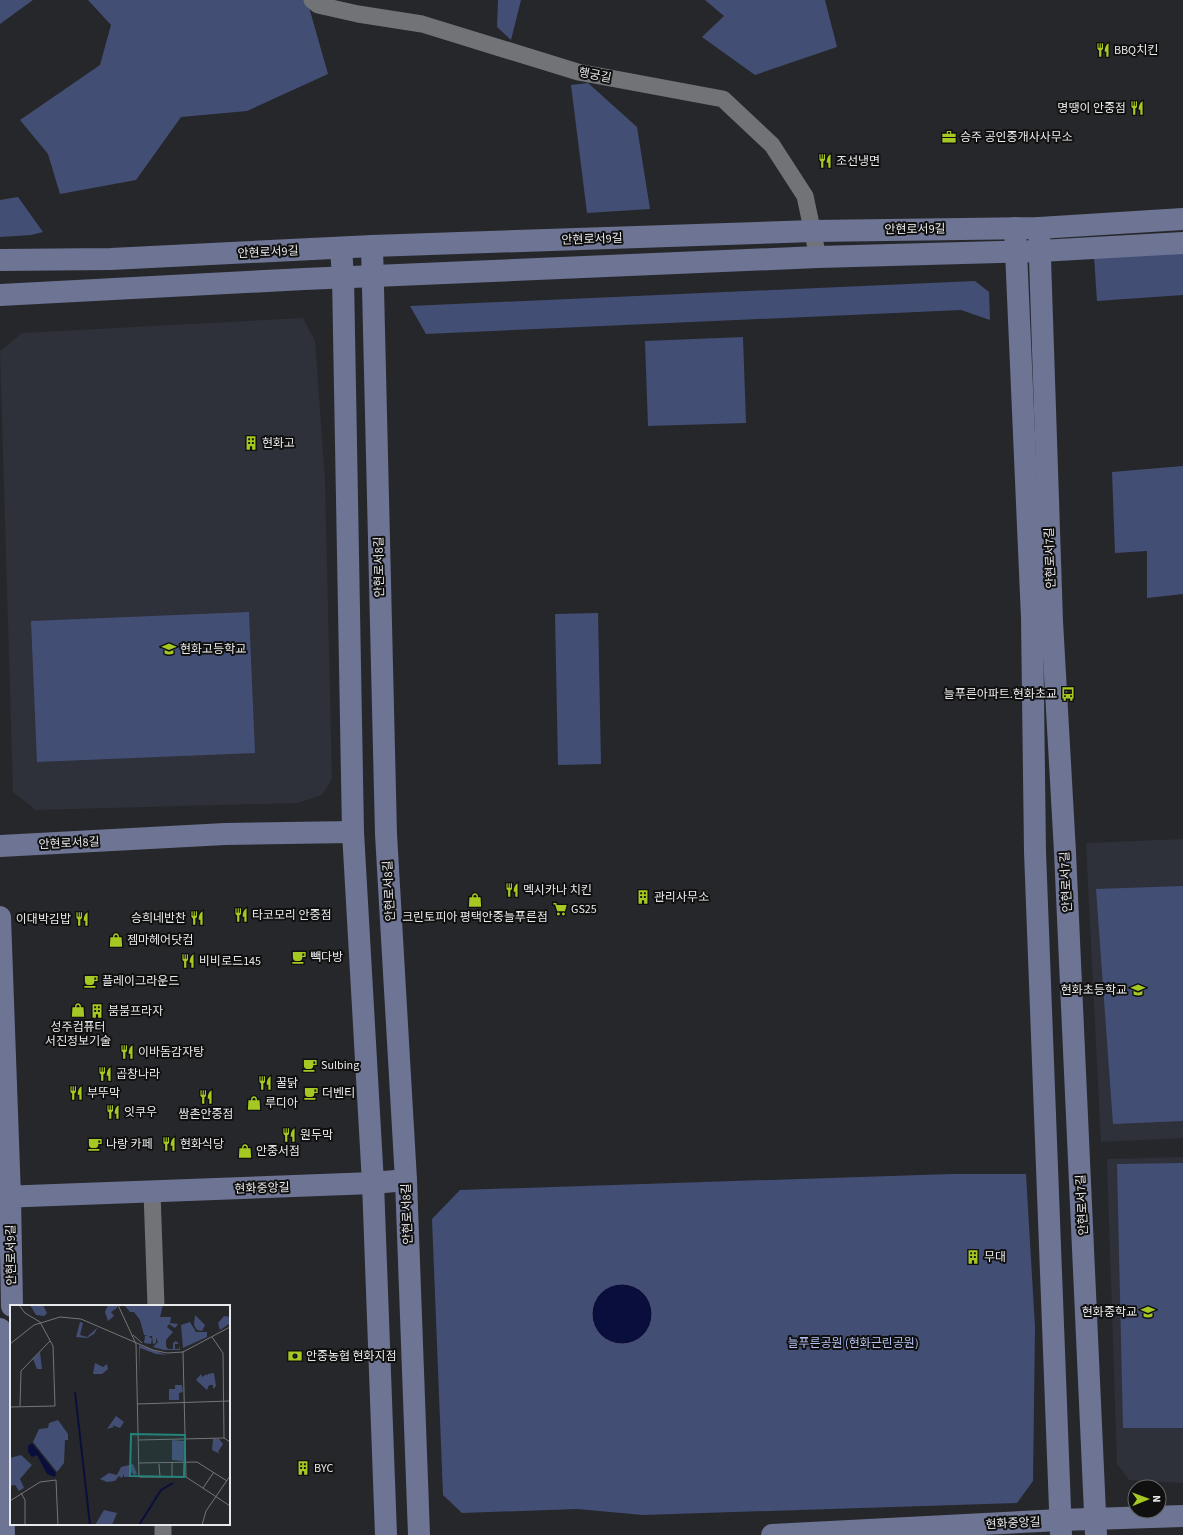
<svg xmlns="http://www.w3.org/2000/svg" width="1183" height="1535" viewBox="0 0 1183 1535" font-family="'Source Sans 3','Noto Sans KR',sans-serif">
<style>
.built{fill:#2e3139}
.green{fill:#434e75}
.water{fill:#0a0e3d;stroke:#4d5071}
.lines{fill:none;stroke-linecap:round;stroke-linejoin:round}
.street{stroke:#727376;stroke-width:17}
.secondary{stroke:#6d7494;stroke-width:22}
.labels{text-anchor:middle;stroke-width:4;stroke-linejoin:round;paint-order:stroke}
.poi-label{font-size:12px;fill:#e8e9ea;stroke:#101011;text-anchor:start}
.street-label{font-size:12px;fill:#e8e9ea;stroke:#101011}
.park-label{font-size:12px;fill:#b3c1f2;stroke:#101011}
.inset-river{fill:none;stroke:#0a0e3d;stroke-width:2}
.inset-road{fill:none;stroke:#747577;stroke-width:1}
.view{fill:#25827a;fill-opacity:0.15;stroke:#25827a;stroke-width:2}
.inset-edge{fill:none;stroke:#e8e9ea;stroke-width:2}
</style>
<rect width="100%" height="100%" fill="#26272a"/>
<g class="built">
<path d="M 303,318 L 315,341 L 325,480 L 332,779 L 322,795 L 298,803 L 36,810 L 13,792 L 0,351 L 22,333 Z"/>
<path d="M 1183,839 L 1183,1138 L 1101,1142 L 1086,843 Z"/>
<path d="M 1183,1157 L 1183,1483 L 1129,1480 L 1117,1464 L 1107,1159 Z"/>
</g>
<g class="green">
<path d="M 0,0 L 33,0 L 0,24 Z"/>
<path d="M 88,0 L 307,0 L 328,74 L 247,111 L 181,117 L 136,180 L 60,194 L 48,154 L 20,120 L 100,65 L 111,25 Z"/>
<path d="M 498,0 L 521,0 L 511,40 L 497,27 Z"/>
<path d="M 705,0 L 825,0 L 837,47 L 755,75 L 702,37 L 724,16 Z"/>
<path d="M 588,83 L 637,127 L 650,209 L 587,213 L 571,85 Z"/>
<path d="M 18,197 L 43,232 L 31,235 L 0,237 L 0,200 Z"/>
<path d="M 1183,253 L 1183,295 L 1097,301 L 1094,257 Z"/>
<path d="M 975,281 L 989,292 L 990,320 L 961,310 L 426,334 L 410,306 Z"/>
<path d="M 743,337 L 746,423 L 648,426 L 645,341 Z"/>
<path d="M 1183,466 L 1183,594 L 1147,598 L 1147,551 L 1115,553 L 1112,472 Z"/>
<path d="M 249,612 L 255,753 L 37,762 L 31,621 Z"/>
<path d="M 598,613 L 601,764 L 558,765 L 555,614 Z"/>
<path d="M 1183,886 L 1183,1121 L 1113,1124 L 1096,889 Z"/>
<path d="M 1183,1163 L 1183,1428 L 1123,1428 L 1117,1164 Z"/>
<path d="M 951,1174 L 1026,1174 L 1035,1327 L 1033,1481 L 1017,1503 L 643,1515 L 577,1509 L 462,1513 L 443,1495 L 432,1219 L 460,1190 Z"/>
</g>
<circle class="water" cx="622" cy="1314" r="30"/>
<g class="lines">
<g class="street">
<path d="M 312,0 L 318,5 L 358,14 L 422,24 L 578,72 L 723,99 L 772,145 L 805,196 L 818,257"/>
<path d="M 152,1192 L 156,1306"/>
<path d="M 163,1524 L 163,1535"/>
</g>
<g class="secondary">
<path d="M 1015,228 L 1032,618 L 1035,852 L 1061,1535"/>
<path d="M 1039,228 L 1052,621 L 1065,852 L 1096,1535"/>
<path d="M 372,246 L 386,834 L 406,1180 L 419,1535"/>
<path d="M 341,248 L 343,277 L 353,832 L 373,1183 L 386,1535"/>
<path d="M 0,260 L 111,259 L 372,246 L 813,231 L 1039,228 L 1183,219"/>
<path d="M 0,295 L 304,279 L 818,257 L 1040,251 L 1183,243"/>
<path d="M 0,846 L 225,834 L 353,832"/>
<path d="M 0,917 L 10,1197 L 12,1306"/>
<path d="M 0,1197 L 373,1183 L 406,1180"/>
<path d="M 0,1329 L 4,1535"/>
<path d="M 772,1535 L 1060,1520 L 1183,1516"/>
</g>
</g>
<defs>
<symbol id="restaurant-bare" viewBox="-9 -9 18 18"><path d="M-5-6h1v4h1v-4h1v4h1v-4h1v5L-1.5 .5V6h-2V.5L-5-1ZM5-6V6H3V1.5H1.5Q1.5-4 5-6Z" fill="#a5c822" stroke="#101011" stroke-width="2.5" paint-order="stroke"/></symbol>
<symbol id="office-bare" viewBox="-9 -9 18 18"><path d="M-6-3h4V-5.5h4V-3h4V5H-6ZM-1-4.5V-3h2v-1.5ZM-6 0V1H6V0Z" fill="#a5c822" stroke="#101011" stroke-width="2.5" paint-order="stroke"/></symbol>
<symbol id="building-bare" viewBox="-9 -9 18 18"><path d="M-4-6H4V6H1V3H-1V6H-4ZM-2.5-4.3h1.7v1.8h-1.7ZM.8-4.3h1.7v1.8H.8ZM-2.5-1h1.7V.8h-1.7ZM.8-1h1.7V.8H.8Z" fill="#a5c822" stroke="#101011" stroke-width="2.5" paint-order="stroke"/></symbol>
<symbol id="school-bare" viewBox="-9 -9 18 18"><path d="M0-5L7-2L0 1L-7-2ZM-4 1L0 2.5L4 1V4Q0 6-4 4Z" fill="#a5c822" stroke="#101011" stroke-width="2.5" paint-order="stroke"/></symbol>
<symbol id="bus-bare" viewBox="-9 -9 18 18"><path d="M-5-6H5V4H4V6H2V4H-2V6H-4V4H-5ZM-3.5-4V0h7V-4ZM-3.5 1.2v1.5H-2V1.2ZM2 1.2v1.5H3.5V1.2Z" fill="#a5c822" stroke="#101011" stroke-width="2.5" paint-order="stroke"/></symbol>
<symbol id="shop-bare" viewBox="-9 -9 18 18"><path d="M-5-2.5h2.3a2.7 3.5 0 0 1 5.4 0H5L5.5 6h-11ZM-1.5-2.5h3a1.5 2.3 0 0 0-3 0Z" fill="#a5c822" stroke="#101011" stroke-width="2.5" paint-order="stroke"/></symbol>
<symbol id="supermarket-bare" viewBox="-9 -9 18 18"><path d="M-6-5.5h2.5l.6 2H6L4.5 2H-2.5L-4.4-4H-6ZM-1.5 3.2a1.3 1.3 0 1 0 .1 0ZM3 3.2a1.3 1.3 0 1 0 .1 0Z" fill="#a5c822" stroke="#101011" stroke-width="2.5" paint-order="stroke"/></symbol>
<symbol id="cafe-bare" viewBox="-9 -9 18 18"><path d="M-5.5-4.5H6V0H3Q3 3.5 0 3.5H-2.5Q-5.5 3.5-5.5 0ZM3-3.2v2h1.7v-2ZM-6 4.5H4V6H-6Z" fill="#a5c822" stroke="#101011" stroke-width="2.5" paint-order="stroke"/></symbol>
<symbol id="bank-bare" viewBox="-9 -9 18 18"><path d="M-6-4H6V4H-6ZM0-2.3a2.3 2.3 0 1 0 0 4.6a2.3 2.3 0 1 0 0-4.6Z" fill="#a5c822" stroke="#101011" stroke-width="2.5" paint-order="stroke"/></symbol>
</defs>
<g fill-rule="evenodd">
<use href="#restaurant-bare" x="1093" y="40" width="20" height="20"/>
<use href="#restaurant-bare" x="1127" y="98" width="20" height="20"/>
<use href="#office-bare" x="939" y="127" width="20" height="20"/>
<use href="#restaurant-bare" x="815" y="151" width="20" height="20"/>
<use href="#building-bare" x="241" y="433" width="20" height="20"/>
<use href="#school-bare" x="159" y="639" width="20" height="20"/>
<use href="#bus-bare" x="1058" y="684" width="20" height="20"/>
<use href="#restaurant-bare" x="502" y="880" width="20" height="20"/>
<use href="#building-bare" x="633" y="887" width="20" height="20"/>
<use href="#shop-bare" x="465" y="890" width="20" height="20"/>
<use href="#supermarket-bare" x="550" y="899" width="20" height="20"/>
<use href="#restaurant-bare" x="231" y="905" width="20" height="20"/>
<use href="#restaurant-bare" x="187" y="908" width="20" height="20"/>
<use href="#restaurant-bare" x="72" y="909" width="20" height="20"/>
<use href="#shop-bare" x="106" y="930" width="20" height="20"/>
<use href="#cafe-bare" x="289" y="947" width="20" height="20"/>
<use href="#restaurant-bare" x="178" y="951" width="20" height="20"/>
<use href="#cafe-bare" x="81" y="971" width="20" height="20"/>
<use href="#school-bare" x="1128" y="980" width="20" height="20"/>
<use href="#shop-bare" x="68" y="1000" width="20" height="20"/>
<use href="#building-bare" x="87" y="1001" width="20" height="20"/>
<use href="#restaurant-bare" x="117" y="1042" width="20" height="20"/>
<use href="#cafe-bare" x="300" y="1055" width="20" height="20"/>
<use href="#restaurant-bare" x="95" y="1064" width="20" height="20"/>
<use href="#restaurant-bare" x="255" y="1073" width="20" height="20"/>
<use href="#restaurant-bare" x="66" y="1083" width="20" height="20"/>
<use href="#cafe-bare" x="301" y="1083" width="20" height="20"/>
<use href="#restaurant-bare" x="196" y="1087" width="20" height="20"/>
<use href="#shop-bare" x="244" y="1093" width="20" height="20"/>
<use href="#restaurant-bare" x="103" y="1102" width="20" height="20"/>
<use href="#restaurant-bare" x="279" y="1125" width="20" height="20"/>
<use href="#cafe-bare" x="85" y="1134" width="20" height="20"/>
<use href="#restaurant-bare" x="159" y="1134" width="20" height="20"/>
<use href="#shop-bare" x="235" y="1141" width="20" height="20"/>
<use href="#building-bare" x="963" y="1247" width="20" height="20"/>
<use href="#school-bare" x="1138" y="1302" width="20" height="20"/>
<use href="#bank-bare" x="285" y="1346" width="20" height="20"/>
<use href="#building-bare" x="293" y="1458" width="20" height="20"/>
</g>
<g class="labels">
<g class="poi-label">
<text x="1114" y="54">BBQ치킨</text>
<text x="1126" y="112" text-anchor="end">명땡이 안중점</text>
<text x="960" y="141">승주 공인중개사사무소</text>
<text x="836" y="165">조선냉면</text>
<text x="262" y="447">현화고</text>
<text x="180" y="653">현화고등학교</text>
<text x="1057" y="698" text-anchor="end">늘푸른아파트.현화초교</text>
<text x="523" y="894">멕시카나 치킨</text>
<text x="654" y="901">관리사무소</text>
<text x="571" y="913">GS25</text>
<text x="252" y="919">타코모리 안중점</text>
<text x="475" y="921" text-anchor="middle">크린토피아 평택안중늘푸른점</text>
<text x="186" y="922" text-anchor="end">승희네반찬</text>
<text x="71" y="923" text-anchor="end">이대박김밥</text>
<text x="127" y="944">젬마헤어닷컴</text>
<text x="310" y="961">빽다방</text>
<text x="199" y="965">비비로드145</text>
<text x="102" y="985">플레이그라운드</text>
<text x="1127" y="994" text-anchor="end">현화초등학교</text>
<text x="108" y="1015">붐붐프라자</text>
<text x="78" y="1031" text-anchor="middle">성주컴퓨터<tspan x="78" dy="14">서진정보기술</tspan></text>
<text x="138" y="1056">이바돔감자탕</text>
<text x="321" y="1069">Sulbing</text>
<text x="116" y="1078">곱창나라</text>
<text x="276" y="1087">꿀닭</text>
<text x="87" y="1097">부뚜막</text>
<text x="322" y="1097">더벤티</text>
<text x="265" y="1107">루디아</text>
<text x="124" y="1116">잇쿠우</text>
<text x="206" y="1118" text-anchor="middle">쌈촌안중점</text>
<text x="300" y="1139">원두막</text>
<text x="106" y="1148">나랑 카페</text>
<text x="180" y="1148">현화식당</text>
<text x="256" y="1155">안중서점</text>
<text x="984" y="1261">무대</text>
<text x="1137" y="1316" text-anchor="end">현화중학교</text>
<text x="306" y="1360">안중농협 현화지점</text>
<text x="314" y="1472">BYC</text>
</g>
<g class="street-label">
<text transform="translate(595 75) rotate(11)" y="4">행궁길</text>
<text transform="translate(915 229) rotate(-1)" y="4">안현로서9길</text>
<text transform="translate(592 239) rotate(-2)" y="4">안현로서9길</text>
<text transform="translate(268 252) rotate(-3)" y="4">안현로서9길</text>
<text transform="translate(1050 558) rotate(-92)" y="4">안현로서7길</text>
<text transform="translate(379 567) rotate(-91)" y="4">안현로서8길</text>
<text transform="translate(69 843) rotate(-3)" y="4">안현로서8길</text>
<text transform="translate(1066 882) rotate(-93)" y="4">안현로서7길</text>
<text transform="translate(389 891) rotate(-93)" y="4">안현로서8길</text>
<text transform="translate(262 1188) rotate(-2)" y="4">현화중앙길</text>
<text transform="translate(1082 1205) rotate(-93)" y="4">안현로서7길</text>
<text transform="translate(407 1214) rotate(-92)" y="4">안현로서8길</text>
<text transform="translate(11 1255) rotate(-91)" y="4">안현로서9길</text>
<text transform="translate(1013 1523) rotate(-3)" y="4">현화중앙길</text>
</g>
<g class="park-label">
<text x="853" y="1347">늘푸른공원 (현화근린공원)</text>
</g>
</g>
<g transform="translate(10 1305)">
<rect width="220" height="220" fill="#26272a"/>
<path d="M 20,0 L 33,0 L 37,8 L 34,11 L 26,10 ZM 98,0 L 107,0 L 107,3 L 101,7 L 104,11 L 98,16 L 95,7 ZM 153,0 L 150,12 L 161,12 L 160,18 L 168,19 L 165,23 L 159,19 L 157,22 L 163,27 L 156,35 L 156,41 L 158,44 L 163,44 L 163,38 L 166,36 L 169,39 L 165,39 L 165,44 L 169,44 L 170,41 L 170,45 L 154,45 L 143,42 L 148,37 L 146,33 L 146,38 L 143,39 L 142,31 L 139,31 L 142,34 L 141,39 L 134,38 L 135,31 L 138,31 L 134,30 L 130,15 L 124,7 L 120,7 L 115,1 ZM 185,10 L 195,20 L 192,26 L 187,25 L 184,20 ZM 214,11 L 220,12 L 219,19 L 210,25 L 208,18 ZM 70,17 L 73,18 L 70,30 L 77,32 L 88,22 L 84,29 L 77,33 L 66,32 ZM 180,17 L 186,27 L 197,27 L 197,32 L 173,43 L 171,20 ZM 129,40 L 157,50 L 146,49 L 130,43 L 130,72 ZM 30,47 L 32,64 L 27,64 L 23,54 ZM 85,58 L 93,62 L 97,59 L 98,64 L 92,69 L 83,69 ZM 204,68 L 206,81 L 203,84 L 203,80 L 199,80 L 197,85 L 186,75 L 191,69 L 192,72 L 197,69 L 198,71 L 198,69 ZM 165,80 L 172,80 L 173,87 L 169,88 L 169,95 L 159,95 L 159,84 L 165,84 ZM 106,111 L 114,117 L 110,123 L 102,120 L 104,122 L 97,124 ZM 48,115 L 58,129 L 58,135 L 55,135 L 54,158 L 47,167 L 23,137 L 29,124 L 38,123 L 39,118 ZM 203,134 L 209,134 L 213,139 L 208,147 L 210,149 L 202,145 ZM 162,135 L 174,136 L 173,156 L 162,155 ZM 11,150 L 22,160 L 10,174 L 14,183 L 9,186 L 5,180 L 0,181 L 0,153 ZM 123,159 L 127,169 L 124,170 L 121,167 L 120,172 L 114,172 L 114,169 L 112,173 L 109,171 L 105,176 L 97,177 L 90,174 L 99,168 L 107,170 L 111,162 ZM 94,205 L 107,208 L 102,220 L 85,220 Z" fill="#434e75"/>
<path d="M 22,138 L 46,168 L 45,172 L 37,169 L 27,150 L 22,152 L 18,147 L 18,141 Z" fill="#0a0e3d"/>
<path class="inset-river" d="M 65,87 L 80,220M 129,220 L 151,185 L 163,178"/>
<path class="inset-road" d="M 108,0 L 126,39 L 129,172 L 176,172 L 205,191M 123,30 L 132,38M 202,32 L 213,48M 0,39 L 24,20 L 50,12 L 71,14 L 143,45 L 157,48 L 173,47 L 220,22M 173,46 L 176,172M 213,48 L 214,133M 127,99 L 220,96M 10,101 L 11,66 L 40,36M 0,102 L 45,101 L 43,41 L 30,17 L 15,8 L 9,0M 129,135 L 214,133 L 220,137M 162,157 L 162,172M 129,158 L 187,157 L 217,176M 149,159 L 150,172M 46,175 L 48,220M 193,183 L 204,167M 11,188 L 15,195 L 15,220M 205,191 L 220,201M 0,196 L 30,177 L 46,175M 192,220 L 196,206 L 220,171"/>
<path class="view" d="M 121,129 L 175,130 L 174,172 L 120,171 Z"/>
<rect width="220" height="220" class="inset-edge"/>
</g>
<g transform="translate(1147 1499) rotate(89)"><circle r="19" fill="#101011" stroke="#666768"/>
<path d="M0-3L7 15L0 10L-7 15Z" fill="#a5c822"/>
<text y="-6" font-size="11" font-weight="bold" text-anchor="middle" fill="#e8e9ea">N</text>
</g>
</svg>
